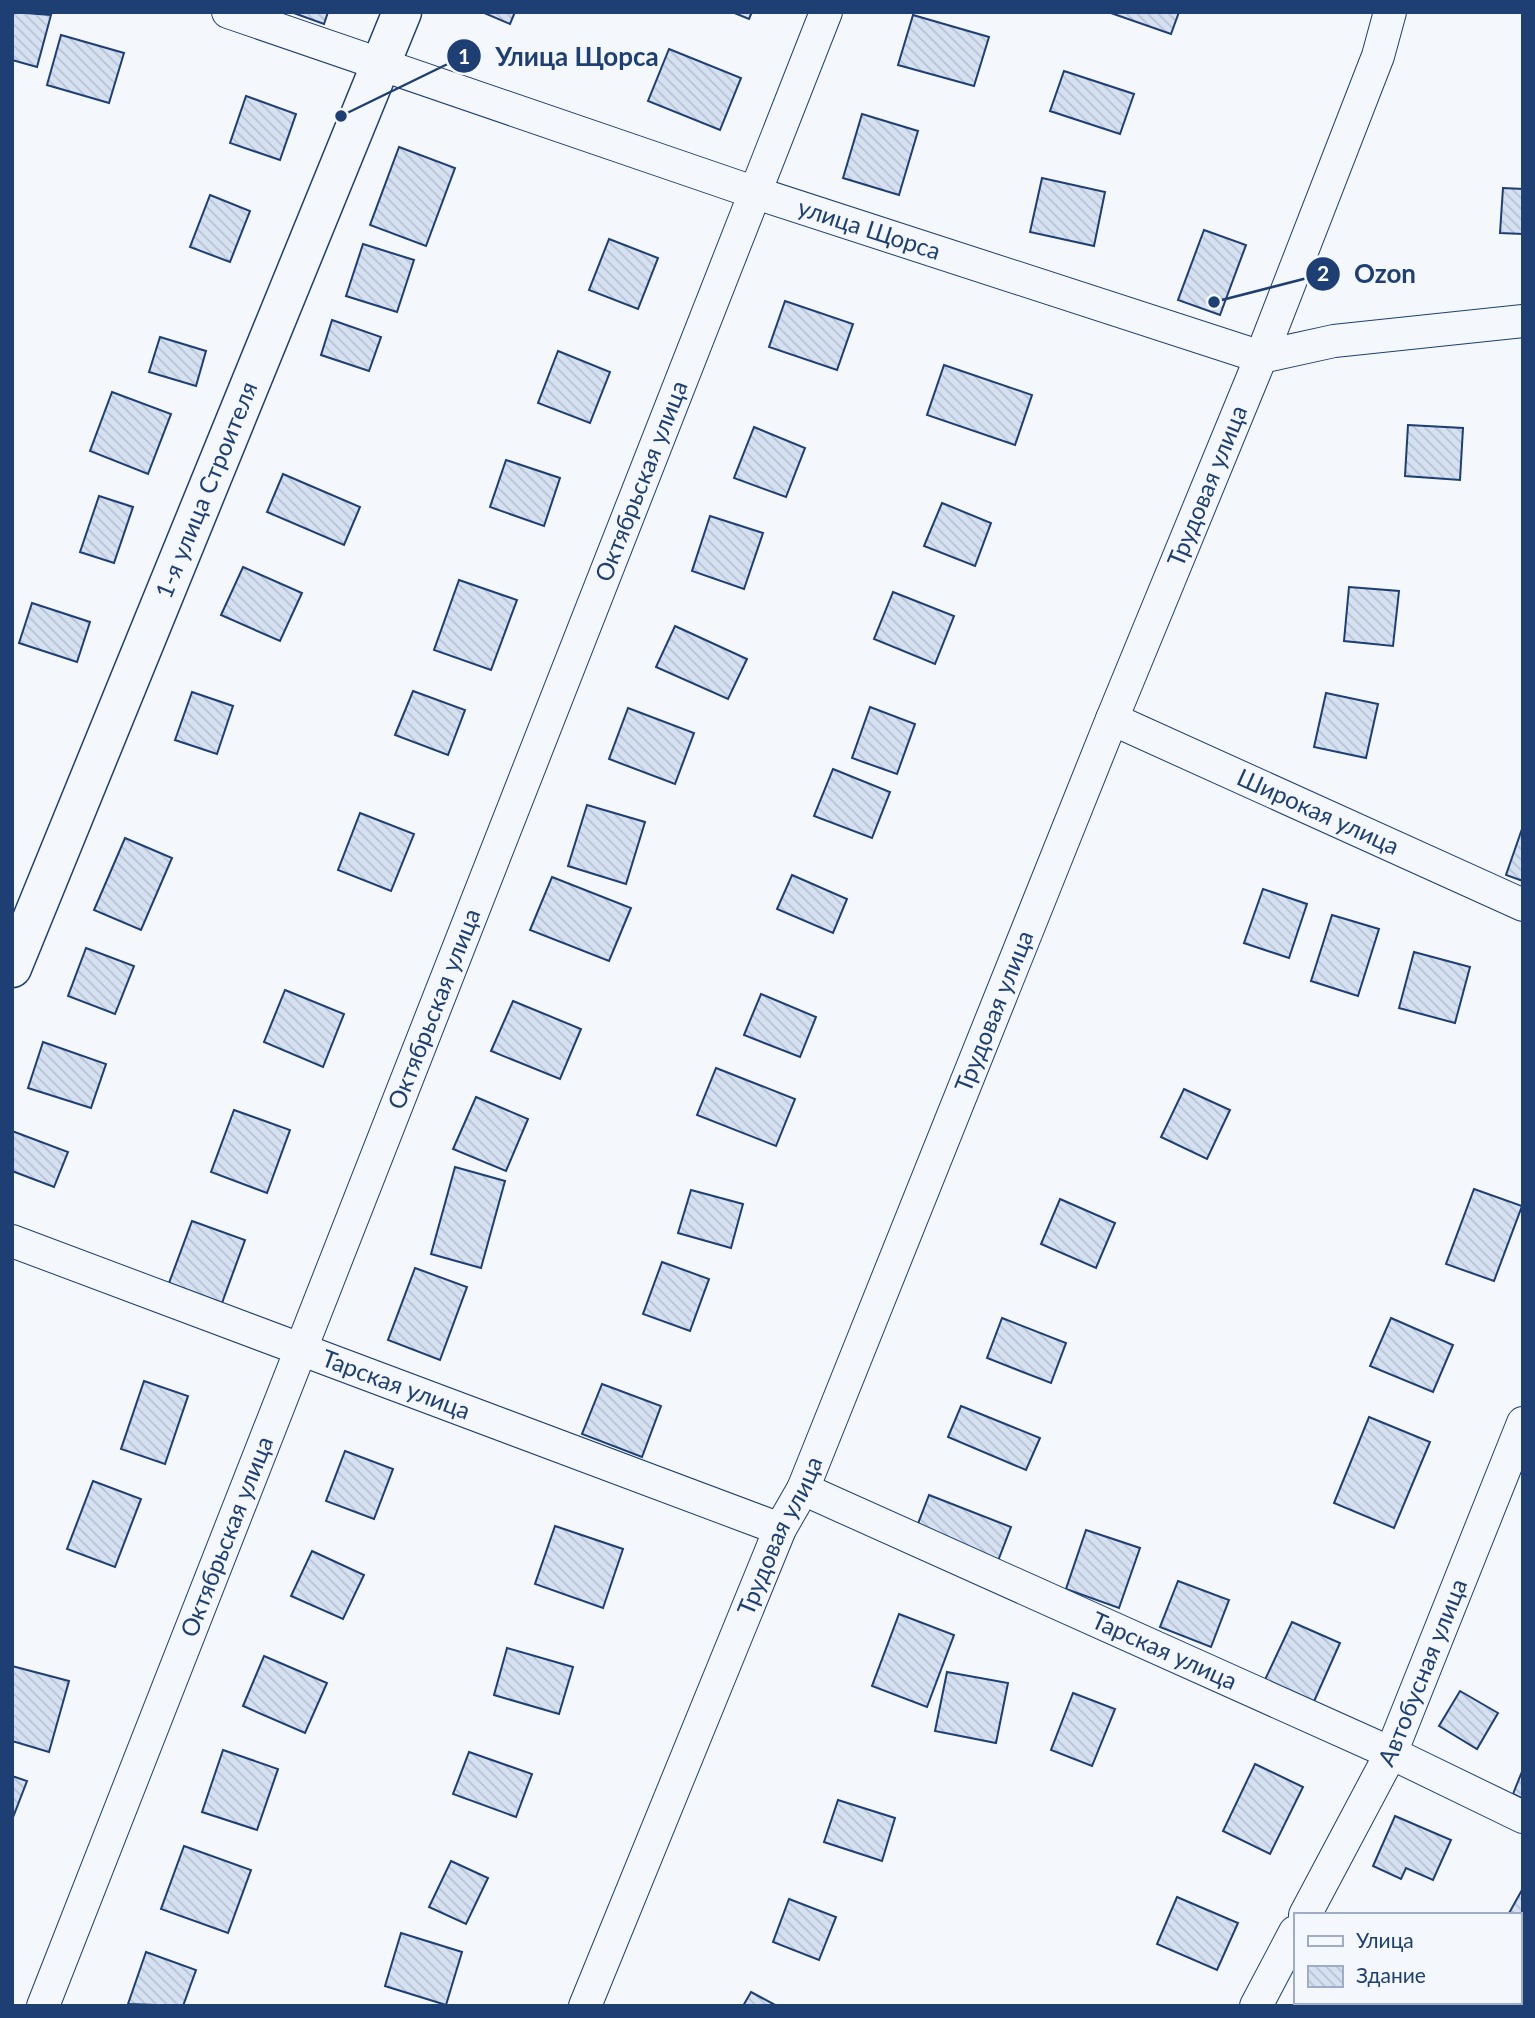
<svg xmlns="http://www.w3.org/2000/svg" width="1535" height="2018" viewBox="0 0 1535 2018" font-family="Lato,sans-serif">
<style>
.building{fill:url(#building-back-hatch);stroke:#1d3f73;stroke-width:2}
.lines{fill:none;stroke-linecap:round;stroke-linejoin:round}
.street-casing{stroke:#1d3f73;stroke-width:34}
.secondary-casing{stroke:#1d3f73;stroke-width:41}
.street{stroke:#f4f7fb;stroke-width:32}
.secondary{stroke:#f4f7fb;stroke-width:38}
.labels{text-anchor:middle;stroke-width:5;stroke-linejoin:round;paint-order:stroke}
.street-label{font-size:24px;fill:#1d3f73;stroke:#f4f7fb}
.leader{fill:none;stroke:#1d3f73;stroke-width:2.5}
.callout-dot{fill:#1d3f73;stroke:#f4f7fb;stroke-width:2.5}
.mark-label{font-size:21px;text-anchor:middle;font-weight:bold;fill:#fff}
.callout-label{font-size:26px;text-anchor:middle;font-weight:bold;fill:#1d3f73;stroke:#f4f7fb;stroke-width:5;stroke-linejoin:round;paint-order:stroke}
</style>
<defs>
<pattern id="building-back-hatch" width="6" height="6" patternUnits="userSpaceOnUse" patternTransform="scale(1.75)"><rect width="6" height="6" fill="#d5e0f0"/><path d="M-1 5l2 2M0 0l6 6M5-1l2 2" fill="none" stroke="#b6c1d1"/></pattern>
</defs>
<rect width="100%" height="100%" fill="#f4f7fb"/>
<g class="building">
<path d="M 12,12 L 51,15 L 37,67 L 12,60 Z"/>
<path d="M 291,12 L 328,12 L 324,24 Z"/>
<path d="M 482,12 L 515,12 L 510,24 Z"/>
<path d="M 732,12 L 752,12 L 749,19 Z"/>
<path d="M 1108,12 L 1179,12 L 1171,34 Z"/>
<path d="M 913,15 L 989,37 L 974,86 L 898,65 Z"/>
<path d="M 61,35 L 124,53 L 109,103 L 47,85 Z"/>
<path d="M 669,49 L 741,78 L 720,130 L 648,101 Z"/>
<path d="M 1064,71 L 1134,94 L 1120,134 L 1050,111 Z"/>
<path d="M 246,96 L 296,114 L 280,160 L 230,143 Z"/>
<path d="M 862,114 L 918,131 L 899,195 L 843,178 Z"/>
<path d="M 399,147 L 455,168 L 426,246 L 370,225 Z"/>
<path d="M 1042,178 L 1105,192 L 1094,246 L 1030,232 Z"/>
<path d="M 1503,188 L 1523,189 L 1523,234 L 1500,233 Z"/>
<path d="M 210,195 L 250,211 L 230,262 L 190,247 Z"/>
<path d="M 1204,230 L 1246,245 L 1220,315 L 1178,300 Z"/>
<path d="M 609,239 L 658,258 L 638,309 L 589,290 Z"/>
<path d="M 363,244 L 414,260 L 397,312 L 346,296 Z"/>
<path d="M 785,301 L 853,324 L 837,370 L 769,347 Z"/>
<path d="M 332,320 L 381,337 L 369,371 L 321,355 Z"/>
<path d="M 160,337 L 206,351 L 196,386 L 149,372 Z"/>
<path d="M 558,351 L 610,372 L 590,423 L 538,403 Z"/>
<path d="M 944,365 L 1032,395 L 1015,445 L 927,415 Z"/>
<path d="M 112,392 L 171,414 L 148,474 L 90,451 Z"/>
<path d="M 1408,425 L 1463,428 L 1460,480 L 1405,476 Z"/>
<path d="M 754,427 L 805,448 L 786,497 L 734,478 Z"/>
<path d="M 506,460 L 560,478 L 544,526 L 490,507 Z"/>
<path d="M 283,474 L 360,507 L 344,545 L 267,512 Z"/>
<path d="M 99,496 L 133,507 L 114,563 L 80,552 Z"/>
<path d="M 942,503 L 991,523 L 975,566 L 924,546 Z"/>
<path d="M 710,516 L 763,533 L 744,589 L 692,571 Z"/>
<path d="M 243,567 L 302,593 L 280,641 L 221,615 Z"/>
<path d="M 459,580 L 517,600 L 491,670 L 434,650 Z"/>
<path d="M 1349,587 L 1399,591 L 1393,646 L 1344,641 Z"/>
<path d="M 893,592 L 954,616 L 935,664 L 874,639 Z"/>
<path d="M 32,603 L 90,622 L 77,662 L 19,643 Z"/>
<path d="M 675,626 L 747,659 L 728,699 L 656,667 Z"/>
<path d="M 413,691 L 465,710 L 448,755 L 395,735 Z"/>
<path d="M 192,692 L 233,706 L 217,754 L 175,740 Z"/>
<path d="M 1326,693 L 1378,704 L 1366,758 L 1314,747 Z"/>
<path d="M 870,707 L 915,724 L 897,774 L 852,758 Z"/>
<path d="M 628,708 L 694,733 L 675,784 L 609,759 Z"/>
<path d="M 833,769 L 890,792 L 872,838 L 814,816 Z"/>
<path d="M 587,805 L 645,822 L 626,884 L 568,866 Z"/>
<path d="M 360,813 L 414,834 L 391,891 L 338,870 Z"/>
<path d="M 1523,826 L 1523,881 L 1506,875 Z"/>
<path d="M 125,838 L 172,858 L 141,930 L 94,910 Z"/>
<path d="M 792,875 L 847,899 L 833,933 L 777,909 Z"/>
<path d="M 552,877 L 631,908 L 609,961 L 530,930 Z"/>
<path d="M 1263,889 L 1307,904 L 1289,958 L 1244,943 Z"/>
<path d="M 1332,915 L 1379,929 L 1358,996 L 1311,981 Z"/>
<path d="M 86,948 L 134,966 L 115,1014 L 68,996 Z"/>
<path d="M 1414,952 L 1470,967 L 1455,1023 L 1399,1008 Z"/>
<path d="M 285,990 L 344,1014 L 323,1067 L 264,1042 Z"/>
<path d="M 761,994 L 816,1017 L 800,1057 L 744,1035 Z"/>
<path d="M 513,1001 L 581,1029 L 560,1079 L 491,1051 Z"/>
<path d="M 43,1042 L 106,1064 L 91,1108 L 28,1088 Z"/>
<path d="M 716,1068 L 795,1099 L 776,1146 L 697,1115 Z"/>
<path d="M 1184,1089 L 1230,1110 L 1207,1159 L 1161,1137 Z"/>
<path d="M 476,1097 L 528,1119 L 506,1171 L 453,1149 Z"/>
<path d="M 234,1110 L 290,1130 L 267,1193 L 211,1172 Z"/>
<path d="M 12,1131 L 68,1152 L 54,1187 L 12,1171 Z"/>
<path d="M 455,1167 L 505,1181 L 481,1268 L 431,1254 Z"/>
<path d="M 1474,1189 L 1522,1206 L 1494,1281 L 1446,1264 Z"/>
<path d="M 691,1190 L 743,1204 L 731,1248 L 678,1233 Z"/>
<path d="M 1060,1199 L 1115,1223 L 1096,1268 L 1041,1244 Z"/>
<path d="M 192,1221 L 245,1240 L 222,1303 L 169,1283 Z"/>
<path d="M 662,1262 L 709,1279 L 690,1331 L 643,1314 Z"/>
<path d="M 415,1268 L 467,1287 L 440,1360 L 388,1340 Z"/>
<path d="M 1002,1318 L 1066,1343 L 1051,1383 L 987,1358 Z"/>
<path d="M 1391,1318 L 1453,1345 L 1433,1392 L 1370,1366 Z"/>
<path d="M 144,1381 L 188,1396 L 165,1464 L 121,1449 Z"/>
<path d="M 602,1384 L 661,1406 L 642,1457 L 582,1434 Z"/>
<path d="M 961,1406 L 1040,1438 L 1026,1470 L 948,1437 Z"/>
<path d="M 1369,1417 L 1430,1442 L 1394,1528 L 1334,1503 Z"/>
<path d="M 345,1451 L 393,1469 L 374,1519 L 326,1501 Z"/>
<path d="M 93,1481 L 141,1499 L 115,1567 L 67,1549 Z"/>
<path d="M 929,1495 L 1011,1527 L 996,1566 L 914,1534 Z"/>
<path d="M 555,1526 L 623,1549 L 603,1608 L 535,1584 Z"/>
<path d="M 1086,1530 L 1140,1548 L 1119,1608 L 1066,1589 Z"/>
<path d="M 312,1551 L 364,1575 L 343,1619 L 291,1596 Z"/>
<path d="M 1178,1581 L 1229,1600 L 1211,1647 L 1160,1627 Z"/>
<path d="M 899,1614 L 954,1635 L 927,1707 L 872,1686 Z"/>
<path d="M 1292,1622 L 1340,1643 L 1312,1706 L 1263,1684 Z"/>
<path d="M 507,1648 L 573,1667 L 559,1714 L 494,1695 Z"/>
<path d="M 264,1656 L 327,1683 L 305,1733 L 243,1706 Z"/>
<path d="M 12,1666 L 69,1681 L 49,1752 L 12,1741 Z"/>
<path d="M 947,1672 L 1008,1683 L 996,1743 L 935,1731 Z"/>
<path d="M 1460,1691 L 1498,1713 L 1477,1749 L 1439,1726 Z"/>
<path d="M 1073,1693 L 1115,1709 L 1092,1766 L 1051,1750 Z"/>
<path d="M 223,1750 L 278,1769 L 257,1830 L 202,1812 Z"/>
<path d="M 469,1752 L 532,1774 L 516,1817 L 453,1794 Z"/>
<path d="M 1255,1764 L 1303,1787 L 1270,1854 L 1223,1831 Z"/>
<path d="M 1523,1769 L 1523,1799 L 1513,1794 Z"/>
<path d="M 12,1776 L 27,1781 L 12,1820 Z"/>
<path d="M 838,1800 L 895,1818 L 882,1861 L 824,1842 Z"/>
<path d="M 1395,1816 L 1451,1840 L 1433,1880 L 1406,1868 L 1401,1879 L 1373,1866 Z"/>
<path d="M 184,1846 L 251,1870 L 228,1933 L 161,1909 Z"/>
<path d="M 451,1861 L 488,1878 L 466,1924 L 429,1907 Z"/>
<path d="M 1523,1888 L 1523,1941 L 1519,1939 L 1519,1915 L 1508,1915 Z"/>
<path d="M 1177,1897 L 1238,1923 L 1217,1970 L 1157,1944 Z"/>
<path d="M 789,1899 L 836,1917 L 819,1960 L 773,1942 Z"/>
<path d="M 401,1933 L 462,1952 L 446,2005 L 385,1986 Z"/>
<path d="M 146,1952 L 196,1970 L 183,2006 L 128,2004 Z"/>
<path d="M 751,1992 L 777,2006 L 743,2006 Z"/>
<path d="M 1315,2002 L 1385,2002 L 1384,2006 L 1313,2006 Z"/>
</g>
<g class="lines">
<defs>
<g id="street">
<path id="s1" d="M 228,12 L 756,193 L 1261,357 L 1334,341 L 1523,321"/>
<path id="s2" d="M 1112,719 L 1523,905"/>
<path id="s3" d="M 12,1241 L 780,1529"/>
<path id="s4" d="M 803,1489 L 1391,1753 L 1523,1817"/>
<path id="s5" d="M 1305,1915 L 1391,1753 L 1523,1423"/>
<path id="s6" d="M 43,2006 L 826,12"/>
<path id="s7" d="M 585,2006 L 780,1529 L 803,1489 L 1112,719 L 1261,357 L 1378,56 L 1390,12"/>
<path d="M 1256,2006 L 1295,1932"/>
</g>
<g id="secondary">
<path id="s8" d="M 12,968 L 402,12"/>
</g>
</defs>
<use href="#street" class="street-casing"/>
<use href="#secondary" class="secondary-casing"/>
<use href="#street" class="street"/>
<use href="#secondary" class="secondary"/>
</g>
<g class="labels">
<g class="street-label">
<text dy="8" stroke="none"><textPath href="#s1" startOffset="677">улица Щорса</textPath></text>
<text dy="8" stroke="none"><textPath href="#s6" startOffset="1638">Октябрьская улица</textPath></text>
<text dy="8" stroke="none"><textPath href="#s7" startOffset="1643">Трудовая улица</textPath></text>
<text dy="8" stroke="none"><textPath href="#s8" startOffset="516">1-я улица Строителя</textPath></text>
<text dy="8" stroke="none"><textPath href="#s2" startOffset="226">Широкая улица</textPath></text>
<text dy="8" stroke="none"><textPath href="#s6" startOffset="1071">Октябрьская улица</textPath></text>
<text dy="8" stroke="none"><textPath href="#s7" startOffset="1076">Трудовая улица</textPath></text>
<text dy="8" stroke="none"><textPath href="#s3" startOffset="410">Тарская улица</textPath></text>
<text dy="8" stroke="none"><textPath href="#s6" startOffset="504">Октябрьская улица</textPath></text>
<text dy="8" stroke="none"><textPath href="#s7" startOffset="509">Трудовая улица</textPath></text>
<text dy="8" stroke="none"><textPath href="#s4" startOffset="396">Тарская улица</textPath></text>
<text dy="8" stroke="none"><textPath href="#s5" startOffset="270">Автобусная улица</textPath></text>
</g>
</g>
<path class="leader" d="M341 116L464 56M1214 302L1323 274"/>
<g class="callout-dot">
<circle cx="341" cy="116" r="7"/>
<circle cx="1214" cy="302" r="7"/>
<circle cx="464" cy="56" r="18"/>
<circle cx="1323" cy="274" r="18"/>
</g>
<g class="mark-label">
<text x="464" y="64">1</text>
<text x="1323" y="281">2</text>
</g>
<g class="callout-label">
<text x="577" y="66">Улица Щорса</text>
<text x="1385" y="283">Ozon</text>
</g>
<rect width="1535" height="2018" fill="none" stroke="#1d3f73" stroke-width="28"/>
<rect x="1294" y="1913" width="228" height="91" fill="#f4f7fb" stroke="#9eadc5" stroke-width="2"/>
<rect x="1308" y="1936" width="35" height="10" fill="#f4f7fb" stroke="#9eadc5" stroke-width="2"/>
<text x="1356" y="1948" font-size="21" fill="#1d3f73">Улица</text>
<rect x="1308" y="1966" width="35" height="21" fill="url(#building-back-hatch)" stroke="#9eadc5" stroke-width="2"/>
<text x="1356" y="1983" font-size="21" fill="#1d3f73">Здание</text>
</svg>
